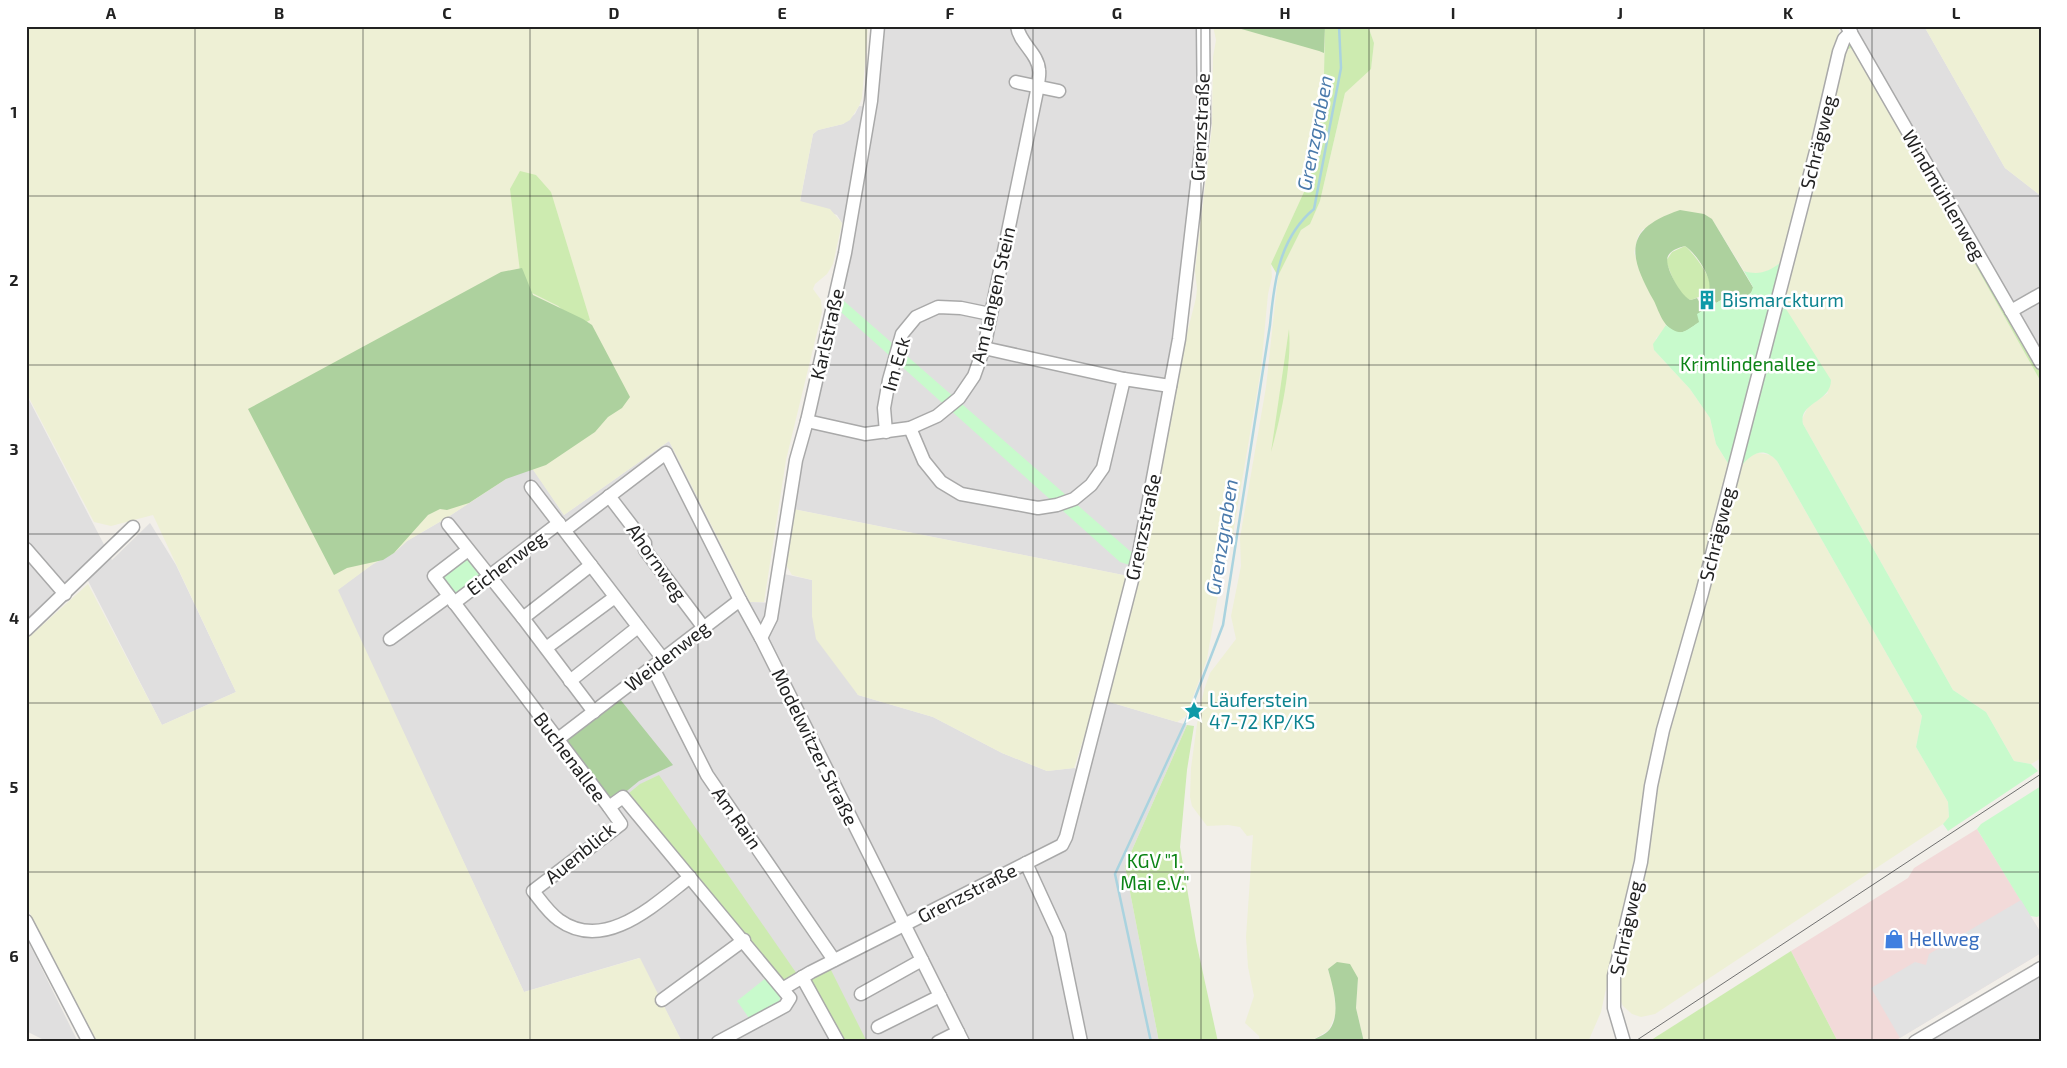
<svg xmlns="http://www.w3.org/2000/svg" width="2067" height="1068" viewBox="0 0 2067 1068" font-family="'Exo 2',sans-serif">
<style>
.residential{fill:#e0dfdf}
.commercial{fill:#f2dad9}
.farmland{fill:#eef0d5;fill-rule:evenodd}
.grass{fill:#cdebb0}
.forest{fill:#add19e}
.park{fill:#c8facc}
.parking{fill:#e2e2e2}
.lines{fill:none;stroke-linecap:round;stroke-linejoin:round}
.stream{stroke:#aad3df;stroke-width:2.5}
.minor-casing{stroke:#a9a9a9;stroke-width:15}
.minor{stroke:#fff;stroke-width:12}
.tram{stroke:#707070;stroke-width:1}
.grid{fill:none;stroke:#222;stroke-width:1;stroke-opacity:0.55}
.labels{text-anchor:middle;stroke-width:5;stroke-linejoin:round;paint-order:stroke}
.street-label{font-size:19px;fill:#222;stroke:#fff}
.culture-label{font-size:19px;fill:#0d838f;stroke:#fff;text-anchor:start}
.park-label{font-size:19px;fill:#0c8416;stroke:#fff}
.shop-label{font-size:19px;fill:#366cbe;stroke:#fff;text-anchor:start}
.water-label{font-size:20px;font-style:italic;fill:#4a7aab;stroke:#fff}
.neatline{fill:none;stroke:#222;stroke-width:2}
.grid-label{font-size:16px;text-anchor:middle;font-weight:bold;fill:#222}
</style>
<rect width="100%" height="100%" fill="#f2efe9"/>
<g class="residential">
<path d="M 882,26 L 1198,26 L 1201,97 L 1178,315 L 1138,541 L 1128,576 L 793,509 Z"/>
<path d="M 1852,26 L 1924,26 L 2005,168 L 2041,196 L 2041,291 L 2013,306 Z"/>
<path d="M 859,106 L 866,107 L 845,221 L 842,223 L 837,215 L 800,202 L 813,134 L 818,130 L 843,124 L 855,114 Z"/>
<path d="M 2041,298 L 2041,355 L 2016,312 Z"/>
<path d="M 26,394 L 112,560 L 150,523 L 176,565 L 236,692 L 162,725 L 82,569 L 26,621 Z"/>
<path d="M 669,441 L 750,602 L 779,603 L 784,574 L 812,580 L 812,616 L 858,695 L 933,717 L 1002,753 L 1047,771 L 1074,768 L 1087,773 L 1106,701 L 1187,725 L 1125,866 L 1159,1042 L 682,1042 L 639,958 L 524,992 L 337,590 L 373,564 L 394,553 L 407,541 L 448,517 L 529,463 L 564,515 Z"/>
<path d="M 26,938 L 34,953 L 78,1042 L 48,1042 L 26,1031 Z"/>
<path d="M 2041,973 L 2041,1042 L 1902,1042 Z"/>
</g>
<path class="commercial" d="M 1977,829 L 2041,933 L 2041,953 L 1893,1042 L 1838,1042 L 1791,951 L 1908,878 L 1914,868 Z"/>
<g class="farmland">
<path d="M 26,26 L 868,26 L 862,98 L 859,106 L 850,120 L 843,124 L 818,130 L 813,134 L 800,201 L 830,209 L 842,223 L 833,264 L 827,274 L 815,284 L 813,289 L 821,300 L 822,312 L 786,460 L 764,602 L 750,602 L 669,441 L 564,515 L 529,464 L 448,517 L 407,541 L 394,553 L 373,564 L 338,590 L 524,992 L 640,958 L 682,1042 L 94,1042 L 35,926 L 26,903 L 26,640 L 88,584 L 162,725 L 236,692 L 153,515 L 111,526 L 94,522 L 26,392 ZM 536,175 L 581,325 L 558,306 L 522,288 Z"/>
<path d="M 1213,26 L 1325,26 L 1324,74 L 1314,127 L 1310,179 L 1297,215 L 1271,264 L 1272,277 L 1268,294 L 1261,369 L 1233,534 L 1225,554 L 1207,659 L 1186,716 L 1177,722 L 1106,701 L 1141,563 L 1146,560 L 1147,557 L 1144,552 L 1153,518 L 1185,341 L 1196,298 L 1197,289 L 1195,271 L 1212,127 L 1213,57 L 1216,40 Z"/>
<path d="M 1368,26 L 1838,26 L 1839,32 L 1827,89 L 1781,262 L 1772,269 L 1761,273 L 1752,274 L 1744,271 L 1712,219 L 1643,229 L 1638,236 L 1634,253 L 1666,325 L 1664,331 L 1656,338 L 1654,350 L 1690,389 L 1710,418 L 1716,444 L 1729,465 L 1640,830 L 1601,1012 L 1588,1042 L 1364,1042 L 1356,1008 L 1358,978 L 1328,970 L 1333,984 L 1336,1013 L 1329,1030 L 1309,1042 L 1260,1042 L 1259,1036 L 1245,1023 L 1254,996 L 1248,967 L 1246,937 L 1253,835 L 1247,836 L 1240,827 L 1228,825 L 1207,826 L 1192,806 L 1190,797 L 1191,768 L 1197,724 L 1204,690 L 1210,673 L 1236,639 L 1231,616 L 1241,566 L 1240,538 L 1266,387 L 1278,276 L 1301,230 L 1310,223 L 1320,201 L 1345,93 L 1371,68 L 1374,43 Z"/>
<path d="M 1924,26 L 2041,26 L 2041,196 L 2005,168 Z"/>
<path d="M 1851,48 L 1856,52 L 2041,382 L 2041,758 L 2031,764 L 2014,761 L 1986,712 L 1953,690 L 1803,424 L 1802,419 L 1808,407 L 1828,393 L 1781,301 L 1844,53 Z"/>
<path d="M 1758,453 L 1771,455 L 1777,461 L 1922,716 L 1916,747 L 1948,802 L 1949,818 L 1943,824 L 1655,1014 L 1641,1017 L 1632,1014 L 1623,1006 L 1618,996 L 1617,986 L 1657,775 L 1741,465 L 1751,455 Z"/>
<path d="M 793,509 L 1128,576 L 1098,694 L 1074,768 L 1047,771 L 1002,753 L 933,717 L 858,695 L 816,639 L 812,616 L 812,580 L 792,575 L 785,563 Z"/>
</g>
<g class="grass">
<path d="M 1325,26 L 1368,26 L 1374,43 L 1371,69 L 1345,93 L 1320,201 L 1310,224 L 1301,230 L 1278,276 L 1271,264 L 1310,179 L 1324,74 Z"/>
<path d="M 1850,44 L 1858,50 L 2041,372 L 2041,382 L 1856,52 L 1851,48 L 1846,50 L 1847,45 Z"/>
<path d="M 520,171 L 536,175 L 551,192 L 590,320 L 581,325 L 558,306 L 522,288 L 510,189 Z"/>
<path d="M 1685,246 C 1692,251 1716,282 1709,290 C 1706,295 1696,298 1691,300 C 1678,297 1671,273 1666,261 L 1672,252 Z"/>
<path d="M 1289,329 C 1292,365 1281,416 1271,452 Z"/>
<path d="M 1187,725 L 1194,726 L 1187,770 L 1180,847 L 1196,941 L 1218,1042 L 1159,1042 L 1125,866 Z"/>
<path d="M 659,775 L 797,974 L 784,981 L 780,979 L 629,793 L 640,784 Z"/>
<path d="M 1791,951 L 1838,1042 L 1648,1042 Z"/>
<path d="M 830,968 L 867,1042 L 843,1042 L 809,979 Z"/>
</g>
<g class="forest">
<path d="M 1231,26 L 1325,26 L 1324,53 L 1319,51 Z"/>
<path d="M 1680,210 L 1704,214 L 1712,219 L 1754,289 C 1751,294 1737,304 1731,304 C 1729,304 1725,300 1723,299 L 1716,303 L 1709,290 C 1713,278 1695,252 1685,246 C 1678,248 1671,250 1668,256 C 1663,265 1682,298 1691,300 L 1697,298 L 1704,310 L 1698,314 L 1700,322 C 1693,326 1684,335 1676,332 C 1664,328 1659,312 1654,301 C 1628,255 1623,229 1680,210 Z"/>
<path d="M 522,268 L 533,295 L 583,319 L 592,325 L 630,397 L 622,408 L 608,417 L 595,432 L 546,465 L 506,479 L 469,503 L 447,510 L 440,509 L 428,515 L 394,553 L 383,560 L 347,568 L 334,575 L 248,409 L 501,272 Z"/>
<path d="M 619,698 L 673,765 L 639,781 L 611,804 L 566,744 L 569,736 Z"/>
<path d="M 1337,962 L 1350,964 L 1358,978 L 1356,1008 L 1364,1042 L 1309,1042 C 1315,1038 1326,1035 1330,1029 C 1341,1013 1333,987 1328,969 Z"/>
</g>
<g class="park">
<path d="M 1781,262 L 1781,301 L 1831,380 C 1831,403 1798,402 1803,424 L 1953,690 L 1986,712 L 2014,761 L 2031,764 L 2038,771 L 1948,831 L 1943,824 L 1949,817 L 1948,802 L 1916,747 L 1922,716 L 1777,461 C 1763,446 1753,453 1741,466 L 1729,465 L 1716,444 L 1710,418 L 1690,389 L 1654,350 L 1653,344 L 1666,325 C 1682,338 1685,331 1699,322 L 1697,314 L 1723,299 C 1734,308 1741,299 1751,293 L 1753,287 L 1744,271 C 1759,276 1770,271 1781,262 Z"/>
<path d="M 836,294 L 1130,551 L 1139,553 L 1136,567 L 1120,562 L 833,305 Z"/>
<path d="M 465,556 L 482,572 L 481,578 L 459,595 L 452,595 L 439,579 Z"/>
<path d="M 2041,786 L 2041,915 L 2037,917 L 2030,916 L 1977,829 L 1981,824 Z"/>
<path d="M 767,977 L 781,994 L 779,1002 L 749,1018 L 737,1001 Z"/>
</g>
<path class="parking" d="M 2021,900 L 2041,933 L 2041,953 L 1900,1038 L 1871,988 L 1915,962 L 1926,965 L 1929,954 Z"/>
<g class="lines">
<g class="stream">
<path d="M 26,1039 L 32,1042"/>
<path d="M 1151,1042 L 1115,874 L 1186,721 L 1223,625 L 1270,325 C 1274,282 1279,238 1314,209 L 1341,68 L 1339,26"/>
</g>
<defs>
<g id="minor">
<path d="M 1847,26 L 2041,363"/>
<path d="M 1016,82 L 1059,91"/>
<path d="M 2011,311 L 2041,294"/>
<path d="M 984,348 L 1124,379 L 1170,386"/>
<path d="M 807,421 L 865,434 L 910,428 L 937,416 L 959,398 L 974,376 L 984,348 L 1038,86 C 1038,81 1040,75 1039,70 C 1038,53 1019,43 1017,26"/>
<path d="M 910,428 L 924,461 L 941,482 L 961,494 L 1038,508 L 1057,505 L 1074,499 L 1091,485 L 1103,468 L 1124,379"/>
<path d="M 886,432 L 884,408 L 889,380 L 902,334 L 916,317 L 938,307 L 961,308 L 990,314"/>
<path d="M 531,487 L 663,659"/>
<path d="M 609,496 L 645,543 L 645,550 L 704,628"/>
<path d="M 448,524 L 523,618 L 594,712"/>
<path d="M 565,530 L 666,453 L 740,600 L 761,638 L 963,1042"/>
<path d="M 26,549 L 65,594"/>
<path d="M 468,550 L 434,576 L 609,807 L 623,797 L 790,998 L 785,1006 L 718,1042"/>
<path d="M 454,603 L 559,523"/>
<path d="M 523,618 L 591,565"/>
<path d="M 26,630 L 133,527"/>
<path d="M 761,638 L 771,618 L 796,460 L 807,421 L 845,253 L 871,101 L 878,26"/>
<path d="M 390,639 L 449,596"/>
<path d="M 546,648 L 615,597"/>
<path d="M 653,668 L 707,775 L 834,960"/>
<path d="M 570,681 L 638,627"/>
<path d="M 558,739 L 740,600"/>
<path d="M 609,807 L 621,824 L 533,891 C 541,901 548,912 559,920 C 605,953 655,904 690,877"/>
<path d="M 1026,863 L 1059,935 L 1081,1042"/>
<path d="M 26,921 L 89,1042"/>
<path d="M 802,977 L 838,1042"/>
<path d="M 784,988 L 811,972 L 1062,845 L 1066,837 L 1139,553 L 1179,339 L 1204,123 L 1203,26"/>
<path d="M 861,994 L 922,960"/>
<path d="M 662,1000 L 744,940"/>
<path d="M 878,1027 L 940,996"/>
<path d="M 938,1042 L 958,1032"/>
<path d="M 1624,1042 L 1614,1008 L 1614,976 L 1641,862 L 1651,786 L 1663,730 L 1702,593 L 1816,151 L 1839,52 L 1844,39 L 1851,32"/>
<path d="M 1915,1042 L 2041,968"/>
</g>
</defs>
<use href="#minor" class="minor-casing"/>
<use href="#minor" class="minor"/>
<path class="tram" d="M 1634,1042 L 2041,774"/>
</g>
<path class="grid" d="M 195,26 L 195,1042M 363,26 L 363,1042M 530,26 L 530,1042M 698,26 L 698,1042M 866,26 L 866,1042M 1033,26 L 1033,1042M 1201,26 L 1201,1042M 1369,26 L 1369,1042M 1536,26 L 1536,1042M 1704,26 L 1704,1042M 1872,26 L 1872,1042M 26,196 L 2041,196M 26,365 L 2041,365M 26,534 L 2041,534M 26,703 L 2041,703M 26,872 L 2041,872"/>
<defs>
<symbol id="building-bare" viewBox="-9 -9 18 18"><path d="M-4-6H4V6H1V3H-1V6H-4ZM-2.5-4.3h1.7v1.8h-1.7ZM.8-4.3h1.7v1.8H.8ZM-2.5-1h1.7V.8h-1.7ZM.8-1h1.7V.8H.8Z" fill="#0f9aa8" stroke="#fff" stroke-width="2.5" paint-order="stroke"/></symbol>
<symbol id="sight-bare" viewBox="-9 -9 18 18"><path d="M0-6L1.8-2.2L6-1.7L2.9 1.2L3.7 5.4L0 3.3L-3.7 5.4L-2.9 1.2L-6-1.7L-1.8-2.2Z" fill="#0f9aa8" stroke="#fff" stroke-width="2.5" paint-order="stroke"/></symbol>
<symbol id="shop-bare" viewBox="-9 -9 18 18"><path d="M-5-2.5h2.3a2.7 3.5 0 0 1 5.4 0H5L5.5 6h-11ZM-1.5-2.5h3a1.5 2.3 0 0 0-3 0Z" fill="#3f7fe0" stroke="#fff" stroke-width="2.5" paint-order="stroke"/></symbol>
</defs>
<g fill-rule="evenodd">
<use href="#building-bare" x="1693" y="286" width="28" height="28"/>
<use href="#sight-bare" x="1180" y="697" width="28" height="28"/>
<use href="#shop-bare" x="1880" y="925" width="28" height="28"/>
</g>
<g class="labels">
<g class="street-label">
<text transform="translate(1200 127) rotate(-87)" y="7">Grenzstraße</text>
<text transform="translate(1818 142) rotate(-76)" y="7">Schrägweg</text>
<text transform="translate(1944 195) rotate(60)" y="7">Windmühlenweg</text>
<text transform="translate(993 295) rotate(-77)" y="7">Am langen Stein</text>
<text transform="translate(827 334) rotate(-77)" y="7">Karlstraße</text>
<text transform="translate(896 364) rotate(-74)" y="7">Im Eck</text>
<text transform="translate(1143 527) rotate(-78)" y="7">Grenzstraße</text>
<text transform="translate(1717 534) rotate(-76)" y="7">Schrägweg</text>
<text transform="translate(657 562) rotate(55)" y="7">Ahornweg</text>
<text transform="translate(506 563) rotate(-37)" y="7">Eichenweg</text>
<text transform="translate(667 656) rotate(-38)" y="7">Weidenweg</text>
<text transform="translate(815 747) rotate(64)" y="7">Modelwitzer Straße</text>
<text transform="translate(570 757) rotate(53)" y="7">Buchenallee</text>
<text transform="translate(737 818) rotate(55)" y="7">Am Rain</text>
<text transform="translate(580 853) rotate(-39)" y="7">Auenblick</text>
<text transform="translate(967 893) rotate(-27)" y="7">Grenzstraße</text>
<text transform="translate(1626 928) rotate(-78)" y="7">Schrägweg</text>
</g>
<g class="culture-label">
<text x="1722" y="307">Bismarckturm</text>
<text x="1209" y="707">Läuferstein<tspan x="1209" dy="22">47-72 KP/KS</tspan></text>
</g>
<g class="park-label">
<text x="1748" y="371">Krimlindenallee</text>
<text x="1155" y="868">KGV "1.<tspan x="1155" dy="22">Mai e.V."</tspan></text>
</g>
<g class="shop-label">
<text x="1909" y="946">Hellweg</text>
</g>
<g class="water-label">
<text transform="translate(1315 133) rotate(-79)" y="7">Grenzgraben</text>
<text transform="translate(1222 537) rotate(-81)" y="7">Grenzgraben</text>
</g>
</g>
<rect width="2067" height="1068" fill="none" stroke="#ffffff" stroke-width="55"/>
<rect x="28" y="28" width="2012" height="1012" class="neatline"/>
<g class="grid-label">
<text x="111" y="19">A</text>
<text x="279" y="19">B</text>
<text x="447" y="19">C</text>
<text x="614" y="19">D</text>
<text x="782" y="19">E</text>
<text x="950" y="19">F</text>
<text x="1117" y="19">G</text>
<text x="1285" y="19">H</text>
<text x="1453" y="19">I</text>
<text x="1620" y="19">J</text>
<text x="1788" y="19">K</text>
<text x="1956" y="19">L</text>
<text x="14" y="118">1</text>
<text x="14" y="286">2</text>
<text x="14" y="455">3</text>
<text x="14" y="624">4</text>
<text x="14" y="793">5</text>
<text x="14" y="962">6</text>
</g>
</svg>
